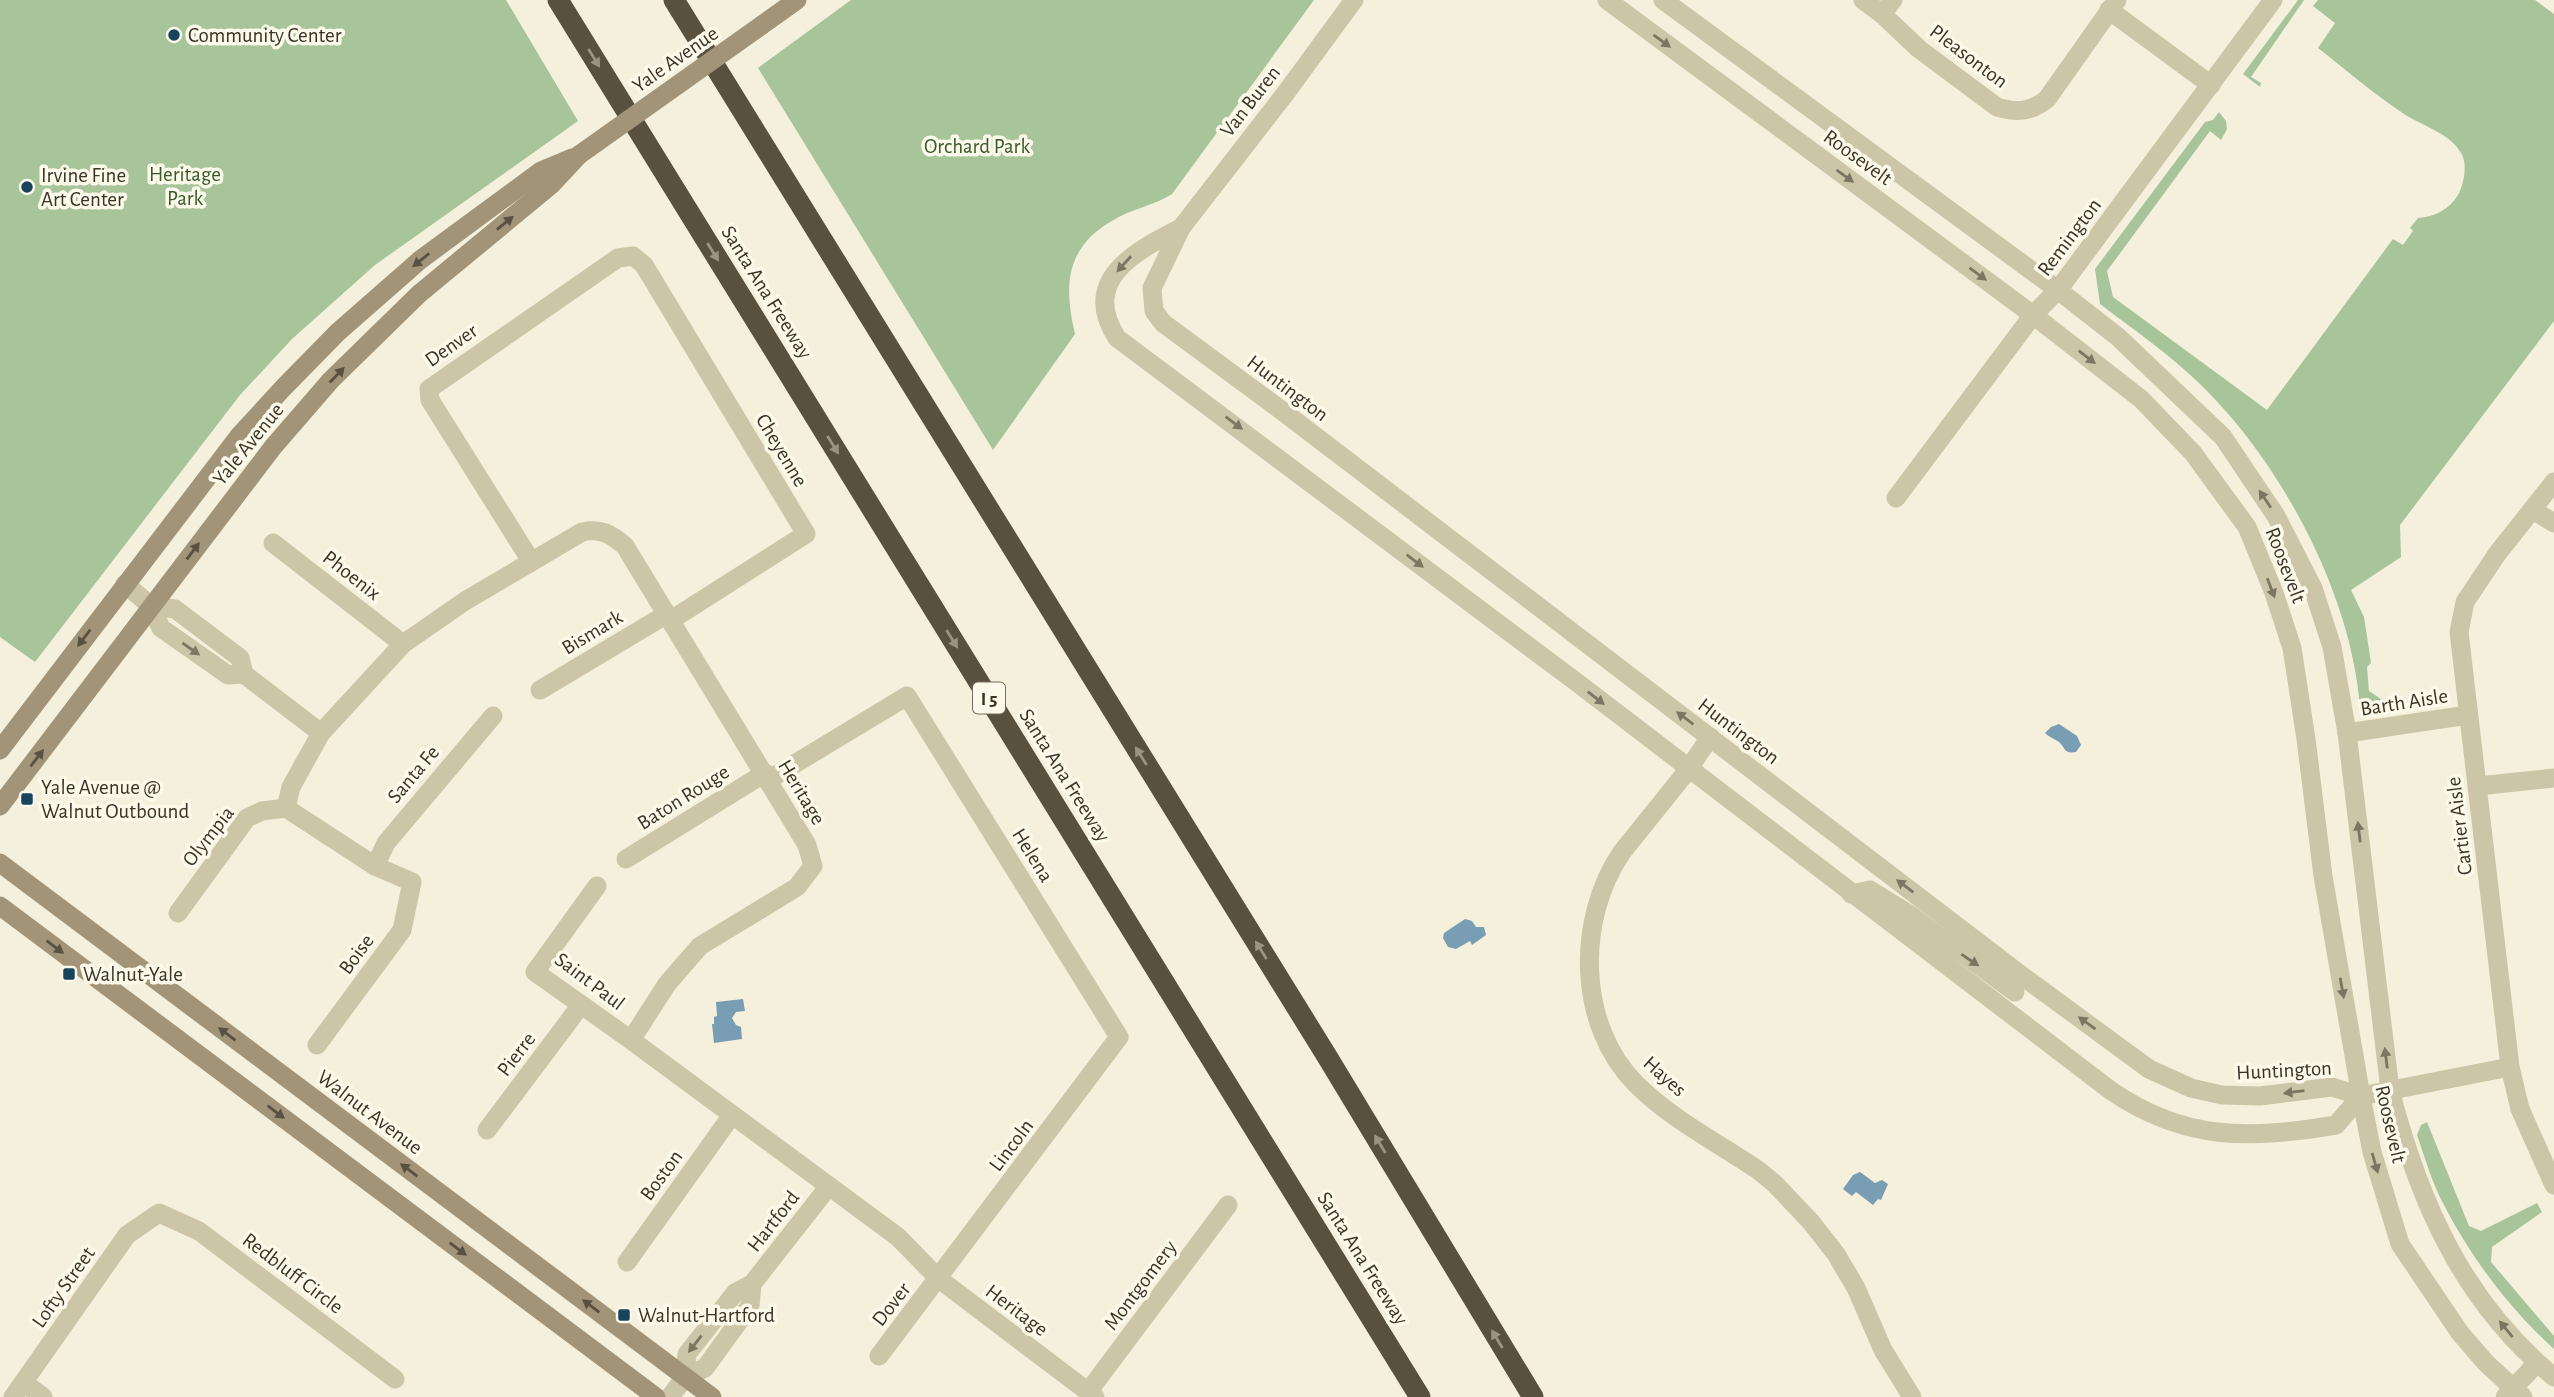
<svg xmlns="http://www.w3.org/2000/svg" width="2554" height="1397" viewBox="0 0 2554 1397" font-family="'Alegreya Sans',sans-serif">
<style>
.green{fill:#a8c49b}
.water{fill:#799db3}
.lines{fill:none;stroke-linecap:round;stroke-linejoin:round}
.minor{stroke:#cdc5a7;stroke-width:19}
.tertiary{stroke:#cdc5a7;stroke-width:19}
.secondary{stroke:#a19478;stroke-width:19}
.motorway{stroke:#5a503e;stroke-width:21}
.secondary-bridge{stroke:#a19478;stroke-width:19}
.oneway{fill:#7c7561}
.oneway2{fill:#9a9482}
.oneway3{fill:#585040}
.poi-dot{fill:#1a435d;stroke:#fbf9e9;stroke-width:2.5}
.labels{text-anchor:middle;stroke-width:7;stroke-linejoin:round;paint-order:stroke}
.shield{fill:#fbf9e9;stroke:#736e62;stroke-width:2}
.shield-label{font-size:19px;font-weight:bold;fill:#393328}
.poi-label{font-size:21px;fill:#393328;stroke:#fbf9e9;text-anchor:start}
.street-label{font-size:21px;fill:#393328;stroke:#fbf9e9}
.park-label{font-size:21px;fill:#38592a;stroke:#fbf9e9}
</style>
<rect width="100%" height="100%" fill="#f4f0dc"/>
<g class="green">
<path d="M 0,0 L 506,0 L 578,121 L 375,265 L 292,339 L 240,395 L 35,662 L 0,637 Z"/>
<path d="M 851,0 L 1314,0 L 1172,194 C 1155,205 1135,208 1117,218 C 1066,245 1063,283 1075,334 L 993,450 L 758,68 Z"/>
<path d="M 2298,0 L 2304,0 L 2251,77 L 2261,83 L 2260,87 L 2243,74 Z"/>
<path d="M 2318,0 L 2535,0 L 2554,14 L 2554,321 L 2400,525 L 2401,557 L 2351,590 L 2364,617 L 2371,663 L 2367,667 L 2369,691 L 2381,699 L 2405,697 L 2404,703 L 2360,708 C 2352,595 2281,462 2200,384 C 2169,354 2134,330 2100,304 L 2095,269 L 2205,122 L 2213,120 L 2219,112 L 2226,121 L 2227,129 L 2221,140 L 2210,131 L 2107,271 L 2113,297 L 2267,410 L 2393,239 L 2403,245 L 2413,231 L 2410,228 L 2418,218 C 2434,217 2449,210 2458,195 C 2464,184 2468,164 2461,153 C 2450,133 2422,126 2404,114 C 2374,94 2346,70 2318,48 L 2335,23 L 2313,6 Z"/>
<path d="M 2427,1122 L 2469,1226 L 2481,1231 L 2537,1203 L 2542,1212 L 2492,1247 L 2491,1262 L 2554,1336 L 2554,1349 C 2510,1309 2471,1258 2444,1205 C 2432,1183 2425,1158 2417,1135 L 2421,1125 Z"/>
</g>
<g class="water">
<path d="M 2059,724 L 2077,736 L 2081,745 L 2076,752 C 2063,754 2066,748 2059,742 C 2055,739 2049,737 2045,733 L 2051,727 Z"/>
<path d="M 1465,919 L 1472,921 L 1476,927 L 1484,927 L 1486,935 L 1472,945 L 1470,941 L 1456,949 L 1448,947 L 1443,938 L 1444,933 Z"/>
<path d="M 743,999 L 745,1011 L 736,1012 L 732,1018 L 736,1025 L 741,1027 L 742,1039 L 714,1043 L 712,1024 L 714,1024 L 714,1017 L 717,1016 L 716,1002 Z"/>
<path d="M 1860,1172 L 1875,1183 L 1882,1180 L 1888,1184 L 1881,1200 L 1878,1199 L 1873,1205 L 1856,1192 L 1852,1196 L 1843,1189 L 1853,1175 Z"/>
</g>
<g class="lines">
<g class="minor">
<path d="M 1863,0 L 1882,14 L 1919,49 L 1997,107 C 2017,113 2031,112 2047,99 L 2117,0"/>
<path d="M 2109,10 L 2211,85"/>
<path d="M 1882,14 L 1893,0"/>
<path d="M 2554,482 L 2497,554 L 2465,602 L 2459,632 L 2510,1067 L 2520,1109 L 2554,1185"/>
<path d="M 1896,498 L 2033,315"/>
<path d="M 2533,510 L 2554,523"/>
<path d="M 273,543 L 403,644"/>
<path d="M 531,561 L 430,400 L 429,389 L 618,258 L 633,256 L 644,265 L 806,534 L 671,620"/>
<path d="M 125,584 L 151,606 L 161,628 L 228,675 L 244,674"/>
<path d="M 151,606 L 175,609 L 179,612 L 240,658 L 244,674 L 321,733"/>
<path d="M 540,690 L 667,614"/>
<path d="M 2347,733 L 2468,715"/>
<path d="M 768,780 L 907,696 L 1119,1037 L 879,1356"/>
<path d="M 2478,786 L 2554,778"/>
<path d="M 626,859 L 765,773"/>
<path d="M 375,866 L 386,843 L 493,716"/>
<path d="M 597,886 L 535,972 L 631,1040"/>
<path d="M 1851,894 L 1870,890 L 1909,914 L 2015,992"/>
<path d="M 178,913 L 247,818 L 262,811 L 286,808"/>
<path d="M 317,1045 L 402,930 L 412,882 L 375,866 L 286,808 L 291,787 L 321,733 L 403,644 L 465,601 L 582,532 C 601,528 611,534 625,546 L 807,845 L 813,866 L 797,887 L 700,946 L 667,984 L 631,1040 L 898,1237 L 939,1279 L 1095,1397"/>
<path d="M 487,1130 L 581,1005"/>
<path d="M 627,1262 L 732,1115"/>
<path d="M 685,1377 L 687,1354 L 735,1293 L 752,1284 L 829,1186"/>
<path d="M 24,1383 L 43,1397"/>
<path d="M 1088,1392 L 1228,1205"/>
<path d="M 13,1397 L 127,1235 L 159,1213 L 199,1231 L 395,1379"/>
<path d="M 670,1397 L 685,1377 L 705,1368 L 750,1306 L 752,1284"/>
</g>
<g class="tertiary">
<path d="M 1354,0 L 1285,94 L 1181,228 L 1152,288 L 1154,311 L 1163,323 L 1277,407 L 2025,978 L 2149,1069 L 2191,1088 L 2222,1095 L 2260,1096 L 2332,1087 L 2361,1096 L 2510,1067"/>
<path d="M 1607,0 L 2033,315 L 2141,399 L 2193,453 L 2247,527 L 2274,593 L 2292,648 L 2306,739 L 2323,876 L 2361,1096 L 2372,1152 L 2400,1244 L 2460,1333 L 2486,1363 L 2523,1397"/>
<path d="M 1663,0 L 2058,290 L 2118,337 L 2223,437 L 2276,516 L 2313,588 L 2332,647 L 2347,733 L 2390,1090 C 2419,1202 2463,1302 2554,1377"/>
<path d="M 1181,228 C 1135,251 1080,280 1117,338 L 1575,681 L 2110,1090 C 2185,1142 2250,1139 2336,1125 L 2361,1096"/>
<path d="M 2033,315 L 2058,290 L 2273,0"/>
<path d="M 1710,737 L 1688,770 L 1622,852 C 1576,919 1577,1025 1636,1084 C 1671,1119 1718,1143 1758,1170 L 1775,1184 L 1811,1222 L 1836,1254 L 1856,1288 L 1883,1350 L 1912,1397"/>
<path d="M 2505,1397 L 2537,1363"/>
</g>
<g class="secondary">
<path d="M 762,25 L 797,0"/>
<path d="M 0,750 L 239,436 L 284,387 L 338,332 L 420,260 L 541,171 L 572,158"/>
<path d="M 0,806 L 273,447 L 331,380 L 419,294 L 551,185 L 579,155"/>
<path d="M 0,863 L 712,1397"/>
<path d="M 0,906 L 656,1397"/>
</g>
<g class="motorway">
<path d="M 558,0 L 1420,1397"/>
<path d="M 674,0 L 1328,1058 L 1533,1397"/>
</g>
<path class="secondary-bridge" d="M 579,155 L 762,25"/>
</g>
<defs><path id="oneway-solid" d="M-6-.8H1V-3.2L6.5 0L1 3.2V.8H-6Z" transform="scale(1.75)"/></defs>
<g class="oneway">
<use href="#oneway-solid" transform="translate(1662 41) rotate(36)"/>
<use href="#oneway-solid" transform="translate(1845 176) rotate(36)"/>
<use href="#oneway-solid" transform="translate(1124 264) rotate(132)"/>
<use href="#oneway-solid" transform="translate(1978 274) rotate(36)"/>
<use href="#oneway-solid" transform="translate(2087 357) rotate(38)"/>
<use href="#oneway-solid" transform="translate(1234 423) rotate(37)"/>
<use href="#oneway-solid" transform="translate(2265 499) rotate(-124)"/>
<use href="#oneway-solid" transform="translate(1415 561) rotate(37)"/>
<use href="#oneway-solid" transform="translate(2271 588) rotate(69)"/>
<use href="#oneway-solid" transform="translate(191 649) rotate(35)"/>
<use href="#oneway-solid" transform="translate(1596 698) rotate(38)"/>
<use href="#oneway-solid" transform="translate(1685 718) rotate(-143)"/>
<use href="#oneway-solid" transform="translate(2359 832) rotate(-97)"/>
<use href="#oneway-solid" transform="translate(1905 886) rotate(-143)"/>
<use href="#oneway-solid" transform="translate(1970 960) rotate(34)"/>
<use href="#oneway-solid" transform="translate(2342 988) rotate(80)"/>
<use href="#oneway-solid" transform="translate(2087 1023) rotate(-144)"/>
<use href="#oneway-solid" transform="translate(2386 1058) rotate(-97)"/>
<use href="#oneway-solid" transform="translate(2294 1092) rotate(173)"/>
<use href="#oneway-solid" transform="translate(2375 1163) rotate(74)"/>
<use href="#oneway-solid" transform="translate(2506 1329) rotate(-129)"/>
<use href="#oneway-solid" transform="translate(695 1344) rotate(128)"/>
</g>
<g class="oneway2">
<use href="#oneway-solid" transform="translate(594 58) rotate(58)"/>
<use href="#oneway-solid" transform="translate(713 252) rotate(58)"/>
<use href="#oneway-solid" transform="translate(833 445) rotate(58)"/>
<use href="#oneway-solid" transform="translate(952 639) rotate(58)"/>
<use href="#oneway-solid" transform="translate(1141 756) rotate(-122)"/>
<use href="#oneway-solid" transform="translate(1261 950) rotate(-122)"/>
<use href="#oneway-solid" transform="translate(1380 1144) rotate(-121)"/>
<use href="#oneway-solid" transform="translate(1497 1339) rotate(-121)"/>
</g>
<g class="oneway3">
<use href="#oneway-solid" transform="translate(505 223) rotate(-39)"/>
<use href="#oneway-solid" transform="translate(421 260) rotate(141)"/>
<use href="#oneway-solid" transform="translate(337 375) rotate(-46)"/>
<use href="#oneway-solid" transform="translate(193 551) rotate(-53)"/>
<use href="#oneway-solid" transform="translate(84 638) rotate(127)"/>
<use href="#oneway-solid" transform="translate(37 758) rotate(-52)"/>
<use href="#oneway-solid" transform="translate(55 947) rotate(37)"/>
<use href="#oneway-solid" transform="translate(227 1034) rotate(-143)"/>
<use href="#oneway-solid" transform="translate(276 1112) rotate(37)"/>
<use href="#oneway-solid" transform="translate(409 1170) rotate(-143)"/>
<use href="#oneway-solid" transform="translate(458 1249) rotate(37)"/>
<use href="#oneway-solid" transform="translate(591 1306) rotate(-143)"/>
</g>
<g class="poi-dot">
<circle cx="174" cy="35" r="7"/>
<circle cx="27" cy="187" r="7"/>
<rect x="20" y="792" width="14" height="14" rx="3.5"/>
<rect x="62" y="967" width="14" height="14" rx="3.5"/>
<rect x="617" y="1308" width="14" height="14" rx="3.5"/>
</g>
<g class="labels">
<rect class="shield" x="973" y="682.5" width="32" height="31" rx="5"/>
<g class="shield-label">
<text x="989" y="705">I 5</text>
</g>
<g class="poi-label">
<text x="188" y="42">Community Center</text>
<text x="41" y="182">Irvine Fine<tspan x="41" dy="24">Art Center</tspan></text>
<text x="41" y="794">Yale Avenue @<tspan x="41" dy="24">Walnut Outbound</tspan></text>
<text x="83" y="981">Walnut-Yale</text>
<text x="638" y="1322">Walnut-Hartford</text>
</g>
<g class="street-label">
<text transform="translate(1969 56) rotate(37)" y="7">Pleasonton</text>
<text transform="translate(675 59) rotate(-35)" y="7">Yale Avenue</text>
<text transform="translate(1250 101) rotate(-52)" y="7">Van Buren</text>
<text transform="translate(1858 157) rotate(36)" y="7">Roosevelt</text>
<text transform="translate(2069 237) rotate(-53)" y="7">Remington</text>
<text transform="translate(767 292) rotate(58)" y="7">Santa Ana Freeway</text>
<text transform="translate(451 345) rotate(-35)" y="7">Denver</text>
<text transform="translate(1288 388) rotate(37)" y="7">Huntington</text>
<text transform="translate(248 444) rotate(-51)" y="7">Yale Avenue</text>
<text transform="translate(782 450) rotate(59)" y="7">Cheyenne</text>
<text transform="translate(2286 565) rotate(69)" y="7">Roosevelt</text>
<text transform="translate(352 575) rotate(38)" y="7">Phoenix</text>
<text transform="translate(592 632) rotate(-31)" y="7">Bismark</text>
<text transform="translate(2404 702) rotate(-9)" y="7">Barth Aisle</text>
<text transform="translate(1739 731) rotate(37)" y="7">Huntington</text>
<text transform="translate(413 774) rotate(-50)" y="7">Santa Fe</text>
<text transform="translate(1065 775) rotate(58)" y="7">Santa Ana Freeway</text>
<text transform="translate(802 792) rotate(59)" y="7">Heritage</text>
<text transform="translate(683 797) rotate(-32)" y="7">Baton Rouge</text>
<text transform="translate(2459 826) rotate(-97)" y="7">Cartier Aisle</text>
<text transform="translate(208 836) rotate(-52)" y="7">Olympia</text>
<text transform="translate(1033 855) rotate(58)" y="7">Helena</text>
<text transform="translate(356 954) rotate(-54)" y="7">Boise</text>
<text transform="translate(590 981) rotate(37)" y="7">Saint Paul</text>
<text transform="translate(516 1054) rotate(-53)" y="7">Pierre</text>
<text transform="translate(2284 1070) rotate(-3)" y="7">Huntington</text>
<text transform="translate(1665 1076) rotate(42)" y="7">Hayes</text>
<text transform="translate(370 1112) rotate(37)" y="7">Walnut Avenue</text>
<text transform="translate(2391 1124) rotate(77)" y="7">Roosevelt</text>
<text transform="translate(1011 1145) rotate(-53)" y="7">Lincoln</text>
<text transform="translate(661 1175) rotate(-54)" y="7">Boston</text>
<text transform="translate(773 1221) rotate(-52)" y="7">Hartford</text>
<text transform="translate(1363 1258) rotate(58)" y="7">Santa Ana Freeway</text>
<text transform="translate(293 1273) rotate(37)" y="7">Redbluff Circle</text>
<text transform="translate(1140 1285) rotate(-53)" y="7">Montgomery</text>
<text transform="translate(63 1287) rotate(-55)" y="7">Lofty Street</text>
<text transform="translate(891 1304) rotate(-52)" y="7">Dover</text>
<text transform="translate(1017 1310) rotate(37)" y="7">Heritage</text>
</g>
<g class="park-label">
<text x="977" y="153">Orchard Park</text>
<text x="185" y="181">Heritage<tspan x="185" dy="24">Park</tspan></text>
</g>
</g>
</svg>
